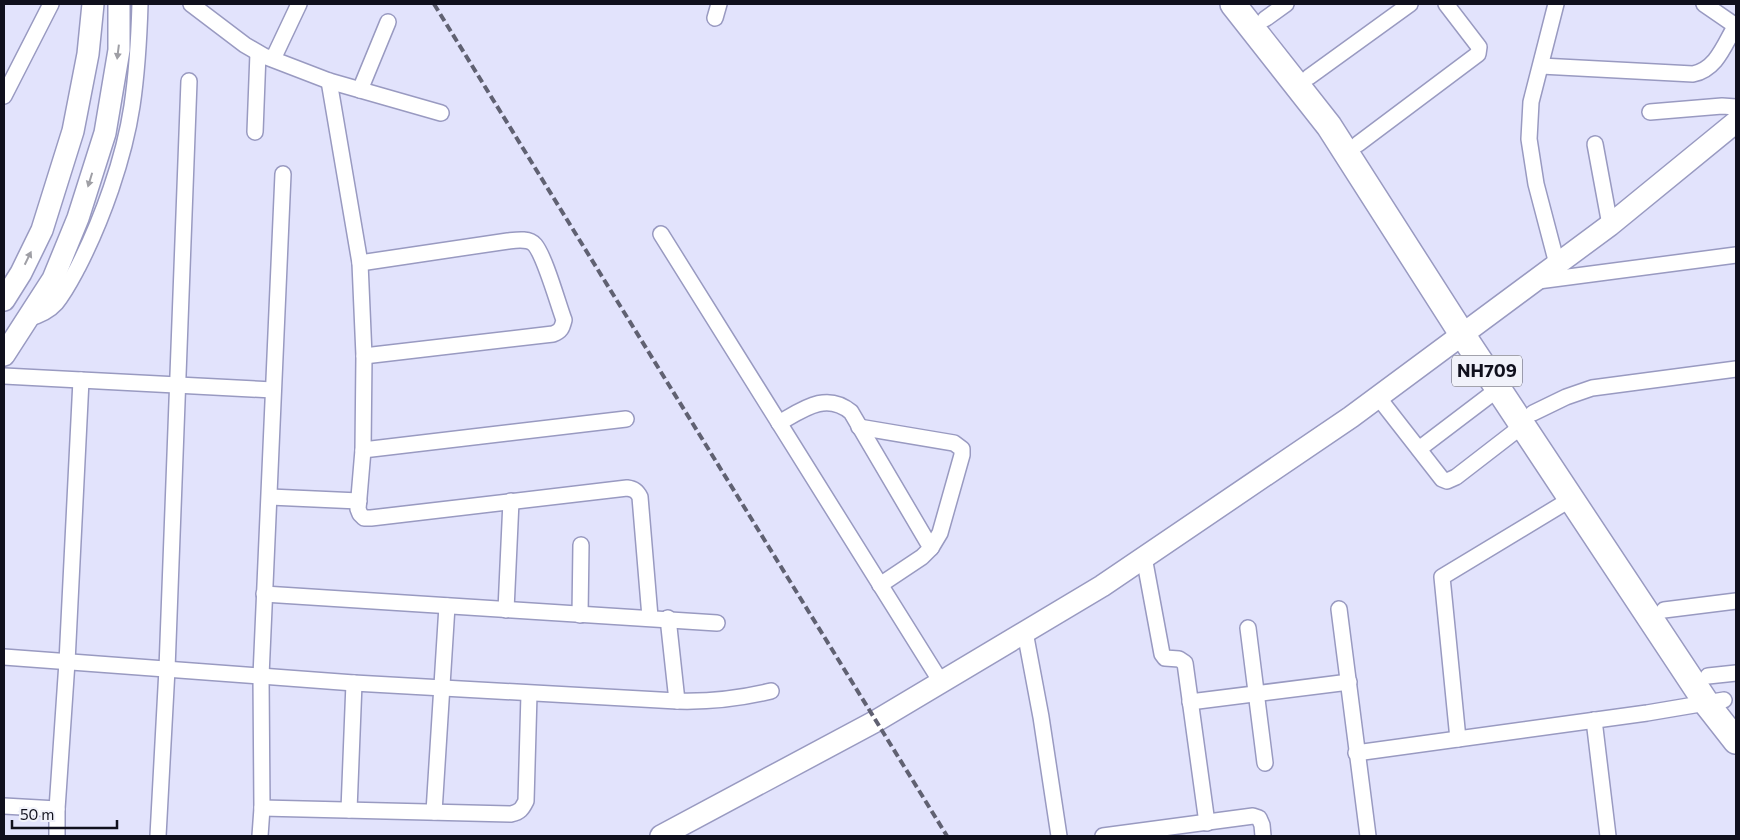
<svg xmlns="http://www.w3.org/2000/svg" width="1740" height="840" viewBox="0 0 1740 840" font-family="Commissioner,sans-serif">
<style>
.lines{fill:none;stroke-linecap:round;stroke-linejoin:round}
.minor-casing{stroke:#999ac1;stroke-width:18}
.secondary-casing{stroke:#999ac1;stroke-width:24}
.trunk-casing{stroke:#999ac1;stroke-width:28}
.minor{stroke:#fff;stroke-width:15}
.secondary{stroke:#fff;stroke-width:21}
.trunk{stroke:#fff;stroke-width:25}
.rail{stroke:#606172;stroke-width:4;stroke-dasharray:8 4;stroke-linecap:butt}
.oneway{fill:#9f9fa5}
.labels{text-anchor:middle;stroke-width:4;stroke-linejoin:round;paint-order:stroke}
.shield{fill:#f1f2fa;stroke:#54545f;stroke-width:1}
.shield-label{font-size:18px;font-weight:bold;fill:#10101d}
</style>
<rect width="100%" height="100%" fill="#e2e3fc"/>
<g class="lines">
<defs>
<g id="minor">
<path d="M 191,4 L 245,45 L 264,56 L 329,81 L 441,113"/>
<path d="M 1556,4 L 1531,102 L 1529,139 L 1536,184 L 1557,264"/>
<path d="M 1704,4 L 1736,26"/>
<path d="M 715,18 L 719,4"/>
<path d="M 1265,19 L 1286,4"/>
<path d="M 273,59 L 299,4"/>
<path d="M 1541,66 L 1693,74 C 1717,69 1724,45 1736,25"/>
<path d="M 1309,77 L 1410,4"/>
<path d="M 329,81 L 360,263 L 364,356 L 363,450 L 358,509 L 360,514 L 364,518 L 371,518 L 627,488 C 634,489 637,491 640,497 L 650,617"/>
<path d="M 360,90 L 388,22"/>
<path d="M 4,96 L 51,4"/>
<path d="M 1650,112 L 1722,106 L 1736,107"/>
<path d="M 255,132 L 258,53"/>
<path d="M 1358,144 L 1478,54 L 1479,47 L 1446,4"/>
<path d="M 1595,144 L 1610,225"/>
<path d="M 661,234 L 941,682"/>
<path d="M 360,263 L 508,241 C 517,240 529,238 535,245 C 545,257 558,304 564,320 C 562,328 561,331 553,334 L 364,356"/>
<path d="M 1538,281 L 1736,255"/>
<path d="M 27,319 C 38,316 48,312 56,303 C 65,292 71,280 78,267 C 102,220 124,159 132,106 C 137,72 139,38 140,4"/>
<path d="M 4,376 L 273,390"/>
<path d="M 1378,397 L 1442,479 L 1447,481 L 1456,477 L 1522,426"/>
<path d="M 1533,413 L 1566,397 L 1592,388 L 1736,369"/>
<path d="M 779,423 C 802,410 826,391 851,412 L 931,548 L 922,557 L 880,585"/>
<path d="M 859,427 L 954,443 L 962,449 L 962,455 L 940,533 L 931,548"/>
<path d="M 1419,449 L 1498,389"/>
<path d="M 363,450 L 626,419"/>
<path d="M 270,497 L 359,501"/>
<path d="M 1144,557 L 1162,654 L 1165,658 L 1179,659 L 1185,663 L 1207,823"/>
<path d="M 264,594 L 717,623"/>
<path d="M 1339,609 L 1368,836"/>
<path d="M 506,610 L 511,501"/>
<path d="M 1664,610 L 1736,601"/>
<path d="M 580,615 L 581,545"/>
<path d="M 668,618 L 677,701"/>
<path d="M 1248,628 L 1265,763"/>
<path d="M 1025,632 L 1041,717 L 1059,836"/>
<path d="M 4,657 L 354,683 L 677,701 C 711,702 738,699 771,691"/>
<path d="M 1708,676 L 1736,673"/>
<path d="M 1190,702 L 1349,682"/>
<path d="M 1594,720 L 1608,836"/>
<path d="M 1458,739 L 1442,577 L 1571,499"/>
<path d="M 1356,753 L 1647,713 L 1724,700"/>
<path d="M 4,806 L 57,809"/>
<path d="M 262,808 L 511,814 C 520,812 522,809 526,801 L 529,694"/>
<path d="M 349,810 L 354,683"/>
<path d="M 434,812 L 447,606"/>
<path d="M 57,836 L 57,809 L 67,662 L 81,380"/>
<path d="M 158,836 L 167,669 L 189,81"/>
<path d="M 260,836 L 262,808 L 261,676 L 283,174"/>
<path d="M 1103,836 L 1253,816 L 1259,818 L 1262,825 L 1263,836"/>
</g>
<g id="secondary">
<path d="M 4,300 L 21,273 L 42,230 L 73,131 L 88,54 L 93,4"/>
<path d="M 4,355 L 53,279 L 78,218 L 105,133 L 119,50 L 119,4"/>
<path d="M 661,836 L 876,721 L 1102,586 L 1351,417 L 1610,225 L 1736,122"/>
</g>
<path id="trunk" d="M 1233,4 L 1329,126 L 1462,334 L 1707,704 L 1736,741"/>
</defs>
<use href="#minor" class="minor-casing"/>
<use href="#secondary" class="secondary-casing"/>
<use href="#trunk" class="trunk-casing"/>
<use href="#minor" class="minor"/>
<use href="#secondary" class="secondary"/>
<use href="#trunk" class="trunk"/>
<path class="rail" d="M 434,4 L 947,836"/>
</g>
<defs><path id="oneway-solid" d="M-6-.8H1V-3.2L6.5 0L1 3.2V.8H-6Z" transform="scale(1.25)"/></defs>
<g class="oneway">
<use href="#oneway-solid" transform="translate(118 52) rotate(97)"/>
<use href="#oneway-solid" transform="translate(90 180) rotate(107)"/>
<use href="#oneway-solid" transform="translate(28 258) rotate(-64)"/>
</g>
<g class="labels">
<rect class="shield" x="1452" y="355.5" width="70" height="31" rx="4"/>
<g class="shield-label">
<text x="1487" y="377">NH709</text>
</g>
</g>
<rect width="1740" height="840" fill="none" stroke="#10101d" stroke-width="10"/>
<path d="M12 820v8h105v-8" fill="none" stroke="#10101d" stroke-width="2.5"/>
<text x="20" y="820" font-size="15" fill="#10101d" stroke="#f1f2fa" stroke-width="4" paint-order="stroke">50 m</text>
</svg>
